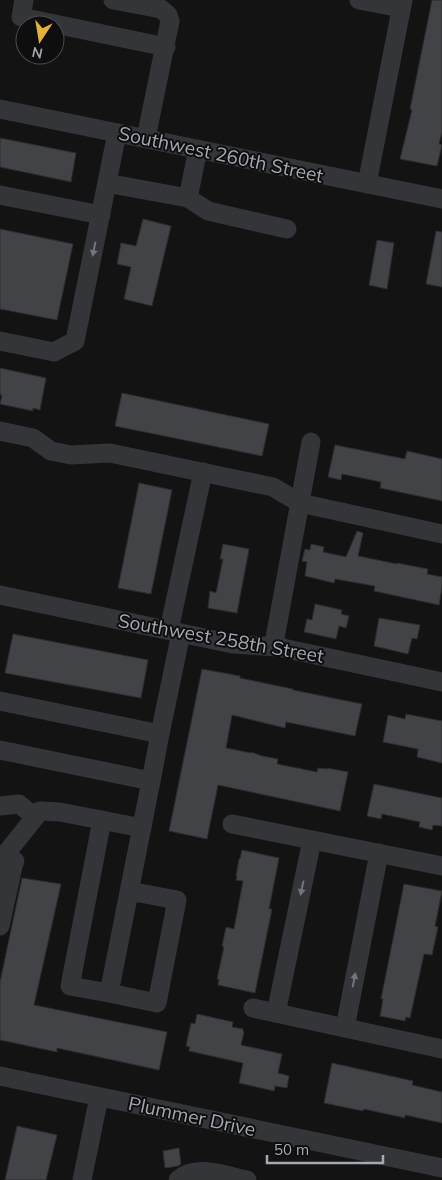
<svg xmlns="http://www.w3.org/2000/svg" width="442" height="1180" viewBox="0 0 442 1180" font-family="Mulish,sans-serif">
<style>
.building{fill:#424347;stroke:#2d2d30}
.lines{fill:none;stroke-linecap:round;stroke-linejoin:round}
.minor{stroke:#343539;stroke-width:19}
.oneway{fill:#72757d}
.labels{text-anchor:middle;stroke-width:4;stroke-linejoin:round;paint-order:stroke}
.street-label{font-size:19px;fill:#a5a9b4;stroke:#0e0e0f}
</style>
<rect width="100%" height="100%" fill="#131314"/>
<g class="building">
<path d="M 432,0 L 442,0 L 442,132 L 439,144 L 442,145 L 437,166 L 400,159 L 412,110 L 410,109 Z"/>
<path d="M 0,138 L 76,153 L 71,182 L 0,167 Z"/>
<path d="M 143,219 L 171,226 L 152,306 L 124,299 L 131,267 L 117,264 L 121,243 L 136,246 Z"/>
<path d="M 0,229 L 73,244 L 57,320 L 0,309 Z"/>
<path d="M 436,231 L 442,232 L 442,287 L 426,284 Z"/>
<path d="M 377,240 L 394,243 L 387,289 L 369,285 Z"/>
<path d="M 0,368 L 46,378 L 40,410 L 33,408 L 33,411 L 0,404 L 2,395 L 0,395 Z"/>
<path d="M 122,393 L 269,424 L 262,456 L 115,426 Z"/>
<path d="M 335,445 L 405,459 L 407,451 L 442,459 L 442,501 L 380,488 L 381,482 L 342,474 L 341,480 L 328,477 Z"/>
<path d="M 139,483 L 172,490 L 151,594 L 118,588 Z"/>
<path d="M 357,531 L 363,533 L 358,556 L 397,564 L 397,563 L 428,569 L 427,574 L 442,577 L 442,587 L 439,605 L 374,591 L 375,586 L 335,579 L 334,583 L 305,576 L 307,562 L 302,561 L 305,549 L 310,550 L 311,544 L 324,547 L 323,552 L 346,557 Z"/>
<path d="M 223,544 L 249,549 L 237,613 L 208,608 L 210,591 L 216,593 L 223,559 L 220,559 Z"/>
<path d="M 315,604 L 342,610 L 341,614 L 349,616 L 346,628 L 339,626 L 336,639 L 304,632 L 307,619 L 312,620 Z"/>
<path d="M 379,618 L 420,625 L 417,639 L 412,638 L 408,654 L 374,646 Z"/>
<path d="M 13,634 L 148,660 L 141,698 L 5,673 Z"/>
<path d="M 202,669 L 240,676 L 240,678 L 293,689 L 293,690 L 362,704 L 355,736 L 286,722 L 285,728 L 232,715 L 226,748 L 251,753 L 251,752 L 262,756 L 278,759 L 277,764 L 317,772 L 318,768 L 327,769 L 327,768 L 348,772 L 340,811 L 218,785 L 207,839 L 169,831 Z"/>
<path d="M 406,714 L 442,721 L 442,763 L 417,757 L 418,749 L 383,742 L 388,715 L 405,719 Z"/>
<path d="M 374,784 L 442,798 L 442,826 L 433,825 L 432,830 L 419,827 L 420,822 L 382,814 L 381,819 L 367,816 Z"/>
<path d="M 242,850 L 279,858 L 269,909 L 272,909 L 255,993 L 218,985 L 219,979 L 217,979 L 224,947 L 222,946 L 226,927 L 234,929 L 243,881 L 236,880 L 237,877 L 236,876 L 239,859 L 240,859 Z"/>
<path d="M 22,878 L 61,884 L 34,1005 L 167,1032 L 159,1070 L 57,1048 L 57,1052 L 0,1040 L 0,982 Z"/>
<path d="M 404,884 L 442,891 L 435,926 L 438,927 L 432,955 L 424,954 L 410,1018 L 406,1017 L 405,1021 L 380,1016 L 383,999 L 381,999 Z"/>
<path d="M 197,1014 L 233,1022 L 232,1027 L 243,1029 L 243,1031 L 244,1032 L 241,1045 L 282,1054 L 278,1073 L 289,1076 L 287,1088 L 275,1086 L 274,1091 L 239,1083 L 243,1063 L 189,1051 L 190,1047 L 186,1046 L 191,1023 L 195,1024 Z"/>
<path d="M 332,1063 L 413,1081 L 412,1085 L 442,1092 L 442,1123 L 405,1115 L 405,1118 L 364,1109 L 363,1111 L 324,1103 Z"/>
<path d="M 17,1126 L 57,1135 L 46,1180 L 5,1180 Z"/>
<path d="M 179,1148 L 181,1164 L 178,1166 L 165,1168 L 163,1151 Z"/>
</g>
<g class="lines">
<g class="minor">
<path d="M 24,0 L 21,17 L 166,47"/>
<path d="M 113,0 L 161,9 L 168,15 L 170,21 L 146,138"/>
<path d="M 359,0 L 401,8"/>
<path d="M 0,109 L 442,199"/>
<path d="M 367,184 L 403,0"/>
<path d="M 117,185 L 188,198 L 198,149"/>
<path d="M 0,195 L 101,215"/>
<path d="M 188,198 L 208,211 L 287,229"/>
<path d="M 0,341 L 54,352 L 75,341 L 117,133"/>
<path d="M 0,431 L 33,438 L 51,451 L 71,455 L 110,453 L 273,487 L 300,503 L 442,534"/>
<path d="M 0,595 L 233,644 L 278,647 L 442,682"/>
<path d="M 169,630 L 203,472"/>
<path d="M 278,647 L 275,638 L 311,442"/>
<path d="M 0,701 L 160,734 L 151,781 L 0,750"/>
<path d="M 160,734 L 181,633"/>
<path d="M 0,806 L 19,804 L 35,817"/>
<path d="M 102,820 L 70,986 L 109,993"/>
<path d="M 232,824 L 442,866"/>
<path d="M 0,874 L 4,856 L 40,811 L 60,812 L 142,828"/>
<path d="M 129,891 L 177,900 L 157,1003 L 109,993 L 151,781"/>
<path d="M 0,926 L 14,862 L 15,861"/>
<path d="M 253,1008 L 442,1049"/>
<path d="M 276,1013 L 312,840"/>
<path d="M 345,1028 L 379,853"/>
<path d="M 0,1076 L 442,1168"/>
<path d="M 82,1180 L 99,1097"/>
<path d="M 178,1180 C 196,1163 226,1176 247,1180"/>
</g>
</g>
<defs><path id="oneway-solid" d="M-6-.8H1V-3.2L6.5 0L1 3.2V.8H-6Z" transform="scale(1.25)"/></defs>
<g class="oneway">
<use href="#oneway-solid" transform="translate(94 249) rotate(101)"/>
<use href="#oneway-solid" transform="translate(302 888) rotate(102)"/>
<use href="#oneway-solid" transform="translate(354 980) rotate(-79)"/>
</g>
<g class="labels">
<g class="street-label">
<text transform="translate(221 154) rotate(12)" y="7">Southwest 260th Street</text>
<text transform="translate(221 638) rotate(10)" y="7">Southwest 258th Street</text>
<text transform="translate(192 1116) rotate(12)" y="7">Plummer Drive</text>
</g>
</g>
<g transform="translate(40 40) rotate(192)"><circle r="24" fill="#0e0e0f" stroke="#4a4c51"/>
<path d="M0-4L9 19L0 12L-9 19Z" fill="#e4b13b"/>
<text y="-8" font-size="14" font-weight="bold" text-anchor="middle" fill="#a5a9b4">N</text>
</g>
<path d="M267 1155v8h116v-8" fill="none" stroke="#a5a9b4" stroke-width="2.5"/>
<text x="274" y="1155" font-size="15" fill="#a5a9b4" stroke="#0e0e0f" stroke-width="4" paint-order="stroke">50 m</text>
</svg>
